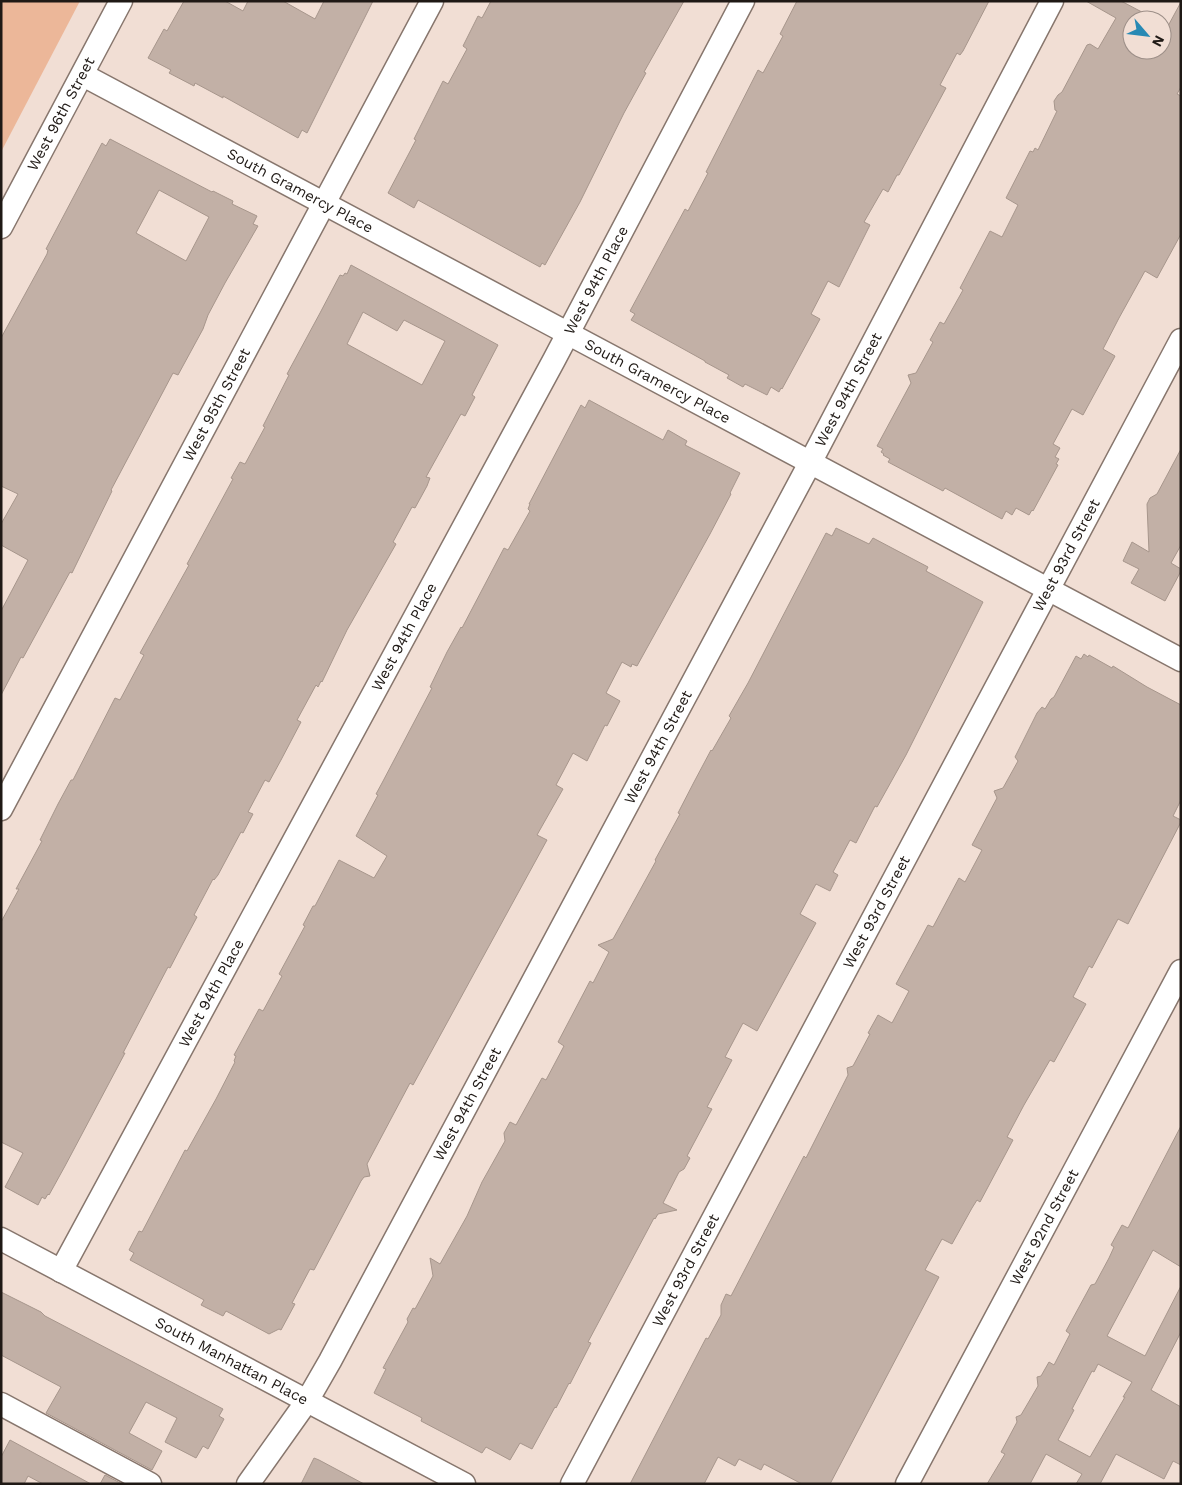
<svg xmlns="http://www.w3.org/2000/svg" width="1182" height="1485" viewBox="0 0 1182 1485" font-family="'Work Sans',sans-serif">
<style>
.green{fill:#ecb799}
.building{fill:#c2b0a6;stroke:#a7968c;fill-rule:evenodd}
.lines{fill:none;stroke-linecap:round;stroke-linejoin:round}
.minor-casing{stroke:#87766d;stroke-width:25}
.minor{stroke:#fff;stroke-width:22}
.labels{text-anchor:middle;stroke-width:4;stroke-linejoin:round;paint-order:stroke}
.street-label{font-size:15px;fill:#1f1915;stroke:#f1ded4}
</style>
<rect width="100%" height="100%" fill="#f1ded4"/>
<path class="green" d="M 1,1 L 80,1 L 1,152 Z"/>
<g class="building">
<path d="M 184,1 L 225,1 L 243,11 L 248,1 L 283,1 L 315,19 L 324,1 L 373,1 L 307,133 L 302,130 L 298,138 L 223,96 L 223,98 L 195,83 L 194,86 L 169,73 L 171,70 L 148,58 L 164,29 L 167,31 Z"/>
<path d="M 491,1 L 684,1 L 644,72 L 646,73 L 624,113 L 580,202 L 545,265 L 542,263 L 540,267 L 418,200 L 414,208 L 388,193 L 416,140 L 414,139 L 443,81 L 448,84 L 467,49 L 463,46 L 478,16 L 482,18 Z"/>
<path d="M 797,1 L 989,1 L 963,51 L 960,55 L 957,53 L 940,85 L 946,88 L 899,175 L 897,175 L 888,192 L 883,189 L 864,222 L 870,225 L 839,287 L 828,281 L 811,314 L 820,319 L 782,389 L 781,388 L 779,392 L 771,387 L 767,395 L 745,384 L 743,387 L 727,378 L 729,375 L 705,362 L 705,361 L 631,320 L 635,314 L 630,311 L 685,209 L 688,211 L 708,173 L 706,172 L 758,70 L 763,73 L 783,36 L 780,34 Z"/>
<path d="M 1086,1 L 1121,1 L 1157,20 L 1132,20 L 1132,50 L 1162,50 L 1162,23 L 1168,26 L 1181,2 L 1181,87 L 1177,94 L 1181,96 L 1181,234 L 1157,278 L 1145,271 L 1119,318 L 1103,349 L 1115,356 L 1114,358 L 1083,415 L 1072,409 L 1053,444 L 1060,448 L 1055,457 L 1059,459 L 1056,464 L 1058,465 L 1033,511 L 1032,510 L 1029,515 L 1016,508 L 1012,515 L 1006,511 L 1002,519 L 945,488 L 943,491 L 888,462 L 890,459 L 883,455 L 884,454 L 881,452 L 883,449 L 877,446 L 911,383 L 908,375 L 916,373 L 933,342 L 930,340 L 940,322 L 944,324 L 963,290 L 960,288 L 990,231 L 1002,237 L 1018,205 L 1006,198 L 1030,151 L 1033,152 L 1035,148 L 1038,150 L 1057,111 L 1055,110 L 1054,101 L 1058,95 L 1062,92 L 1087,45 L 1090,44 L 1098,49 L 1116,18 Z"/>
<path d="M 110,139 L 212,192 L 213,191 L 233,201 L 232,204 L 257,216 L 253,224 L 258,226 L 225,283 L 208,315 L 203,329 L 178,375 L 173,373 L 111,490 L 112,491 L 72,573 L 70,572 L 23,658 L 21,657 L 1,695 L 1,611 L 28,560 L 1,545 L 1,524 L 18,494 L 1,486 L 1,338 L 47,254 L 48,250 L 46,249 L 102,143 L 106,146 ZM 159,190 L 209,217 L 186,261 L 136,233 Z"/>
<path d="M 351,265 L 498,345 L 472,395 L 475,397 L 465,416 L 461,414 L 426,477 L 430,478 L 427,486 L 415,508 L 412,507 L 393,542 L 396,544 L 347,630 L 322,682 L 321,681 L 318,687 L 316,685 L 297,720 L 301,722 L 281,760 L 269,782 L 265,780 L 248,812 L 253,814 L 243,833 L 241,832 L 218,875 L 214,880 L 213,879 L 194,915 L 197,917 L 182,945 L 170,968 L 168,967 L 123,1053 L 125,1053 L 65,1166 L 49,1195 L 48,1194 L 45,1199 L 42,1197 L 38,1205 L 5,1187 L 23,1153 L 1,1142 L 1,922 L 19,889 L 16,889 L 42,841 L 40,840 L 58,804 L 71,780 L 73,780 L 115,698 L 120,700 L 144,655 L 140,653 L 189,565 L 187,564 L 233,479 L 231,478 L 240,462 L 245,464 L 265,427 L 263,426 L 289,375 L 287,374 L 320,313 L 340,275 L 343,276 L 345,273 L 347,274 ZM 363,312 L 397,331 L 404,320 L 445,341 L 422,385 L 347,344 Z"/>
<path d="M 589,400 L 663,440 L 668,430 L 687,441 L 685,445 L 740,473 L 730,493 L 731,494 L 710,534 L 637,666 L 632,664 L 631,667 L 622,662 L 606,693 L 620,701 L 607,726 L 605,725 L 587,761 L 573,753 L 556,785 L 563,789 L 537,835 L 547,840 L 413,1085 L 410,1083 L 367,1164 L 370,1176 L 364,1177 L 361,1181 L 314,1270 L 310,1269 L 292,1303 L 295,1304 L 281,1330 L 279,1329 L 269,1334 L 226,1311 L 223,1316 L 201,1305 L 204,1300 L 130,1260 L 134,1253 L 129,1250 L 139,1231 L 142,1232 L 185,1150 L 187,1151 L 216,1099 L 235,1062 L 234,1061 L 236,1056 L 234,1055 L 259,1009 L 263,1011 L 282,976 L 279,974 L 305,926 L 303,925 L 313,906 L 315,906 L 339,860 L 374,878 L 387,856 L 356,836 L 378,795 L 376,794 L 382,783 L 432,688 L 430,687 L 447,652 L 461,627 L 462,628 L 504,548 L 508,550 L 530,511 L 528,509 L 530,504 L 529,504 L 581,405 L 585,408 Z"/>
<path d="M 1181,449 L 1181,545 L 1171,563 L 1181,569 L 1181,571 L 1165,601 L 1131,583 L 1139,569 L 1123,561 L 1132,542 L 1149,552 L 1147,504 L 1150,498 L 1157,494 Z"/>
<path d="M 836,528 L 869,544 L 873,538 L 928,567 L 926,571 L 983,602 L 906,755 L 877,807 L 875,806 L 856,843 L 850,840 L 833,872 L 838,875 L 830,891 L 816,884 L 800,914 L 816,923 L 757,1031 L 743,1023 L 725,1057 L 732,1060 L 707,1107 L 712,1109 L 687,1156 L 690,1158 L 684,1169 L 679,1172 L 663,1203 L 677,1210 L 658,1214 L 655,1219 L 654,1218 L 588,1342 L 591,1343 L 570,1384 L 569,1383 L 556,1408 L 555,1407 L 532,1449 L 520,1443 L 510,1460 L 486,1447 L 482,1453 L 421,1421 L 422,1418 L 374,1393 L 386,1369 L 383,1368 L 408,1322 L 407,1319 L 413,1308 L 415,1309 L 433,1276 L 430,1258 L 440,1264 L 467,1216 L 482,1182 L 505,1141 L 504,1133 L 510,1122 L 516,1125 L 542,1078 L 546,1080 L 564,1046 L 558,1042 L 590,981 L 593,983 L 609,952 L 598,945 L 613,939 L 656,861 L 655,860 L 680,814 L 678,813 L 694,782 L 711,750 L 712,751 L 731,718 L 729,716 L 748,683 L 826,533 L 832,536 Z"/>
<path d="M 1084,654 L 1088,657 L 1089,655 L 1112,668 L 1113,666 L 1147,687 L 1181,705 L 1181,800 L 1173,816 L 1181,820 L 1181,822 L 1128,924 L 1118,919 L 1092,968 L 1089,966 L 1073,997 L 1086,1004 L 1054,1062 L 1050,1060 L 1024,1105 L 1007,1137 L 1013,1140 L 980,1202 L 977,1200 L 972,1208 L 952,1244 L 942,1239 L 925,1270 L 939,1277 L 830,1484 L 802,1484 L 764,1464 L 761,1470 L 739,1459 L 735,1466 L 718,1457 L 704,1484 L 630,1484 L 706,1338 L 708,1339 L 721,1315 L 721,1305 L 726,1294 L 731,1296 L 804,1156 L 806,1158 L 848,1075 L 847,1068 L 853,1066 L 870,1034 L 868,1033 L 878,1015 L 892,1023 L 909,991 L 896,984 L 928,925 L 933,927 L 959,878 L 965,882 L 982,850 L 972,845 L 997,798 L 994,791 L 1003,788 L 1018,761 L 1015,757 L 1037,713 L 1042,707 L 1045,709 L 1051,699 L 1054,697 L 1076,656 L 1081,659 Z"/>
<path d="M 1181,1126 L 1181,1267 L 1153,1250 L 1107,1336 L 1145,1356 L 1181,1286 L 1181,1332 L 1151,1390 L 1181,1407 L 1181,1465 L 1173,1461 L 1164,1479 L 1116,1454 L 1100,1484 L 1076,1484 L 1082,1474 L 1046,1454 L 1030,1484 L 987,1484 L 1005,1454 L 1001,1452 L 1017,1422 L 1016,1417 L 1021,1415 L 1038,1386 L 1037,1377 L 1041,1376 L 1049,1362 L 1054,1365 L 1070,1334 L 1066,1331 L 1091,1285 L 1095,1284 L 1109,1258 L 1114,1247 L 1111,1245 L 1122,1225 L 1128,1228 ZM 1098,1364 L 1132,1382 L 1123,1397 L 1125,1397 L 1090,1457 L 1058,1440 L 1074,1410 L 1072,1409 L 1092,1371 L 1094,1372 Z"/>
<path d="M 1,1292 L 41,1312 L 45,1316 L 223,1409 L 219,1416 L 224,1419 L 208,1449 L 203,1446 L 196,1458 L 165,1442 L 177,1418 L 146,1402 L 129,1433 L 162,1451 L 152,1470 L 46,1413 L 61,1387 L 1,1355 Z"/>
<path d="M 10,1440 L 45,1459 L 91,1484 L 43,1484 L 28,1476 L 24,1484 L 1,1484 L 1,1457 Z"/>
<path d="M 314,1458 L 319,1460 L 364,1484 L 301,1484 Z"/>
<path d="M 105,1475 L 122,1484 L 100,1484 Z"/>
</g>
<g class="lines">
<defs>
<g id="minor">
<path id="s1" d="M 83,75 L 1181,660"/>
<path id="s2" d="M 1,227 L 121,1"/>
<path id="s3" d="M 1,809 L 432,1"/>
<path id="s4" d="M 1,1239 L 464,1484"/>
<path id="s5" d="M 61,1271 L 554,360 L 743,1"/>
<path d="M 1,1404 L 150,1484"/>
<path id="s6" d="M 248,1484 L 307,1401 L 330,1361 L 810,463 L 1052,1"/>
<path id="s7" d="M 572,1484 L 1181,340"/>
<path id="s8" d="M 907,1484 L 1181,971"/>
</g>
</defs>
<use href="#minor" class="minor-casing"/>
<use href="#minor" class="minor"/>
</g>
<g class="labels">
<g class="street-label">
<text dy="5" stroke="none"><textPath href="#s2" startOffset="128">West 96th Street</textPath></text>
<text dy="5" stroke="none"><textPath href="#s1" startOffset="246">South Gramercy Place</textPath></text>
<text dy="5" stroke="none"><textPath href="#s5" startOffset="1126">West 94th Place</textPath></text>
<text dy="5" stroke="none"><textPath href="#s1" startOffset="651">South Gramercy Place</textPath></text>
<text dy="5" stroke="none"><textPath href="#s6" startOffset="1249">West 94th Street</textPath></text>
<text dy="5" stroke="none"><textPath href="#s3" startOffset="458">West 95th Street</textPath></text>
<text dy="5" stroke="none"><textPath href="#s7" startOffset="1052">West 93rd Street</textPath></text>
<text dy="5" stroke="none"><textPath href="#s5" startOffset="721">West 94th Place</textPath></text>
<text dy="5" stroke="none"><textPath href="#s6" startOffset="844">West 94th Street</textPath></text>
<text dy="5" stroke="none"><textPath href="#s7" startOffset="648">West 93rd Street</textPath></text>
<text dy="5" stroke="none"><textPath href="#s5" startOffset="316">West 94th Place</textPath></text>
<text dy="5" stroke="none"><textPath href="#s6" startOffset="439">West 94th Street</textPath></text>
<text dy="5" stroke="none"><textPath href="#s8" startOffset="291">West 92nd Street</textPath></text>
<text dy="5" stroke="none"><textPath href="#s7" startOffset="242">West 93rd Street</textPath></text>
<text dy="5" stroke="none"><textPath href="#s4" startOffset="261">South Manhattan Place</textPath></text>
</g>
</g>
<rect width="1182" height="1485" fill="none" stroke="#1f1915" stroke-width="5"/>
<g transform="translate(1147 35) rotate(118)"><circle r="24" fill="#f1ded4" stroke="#9d8f88"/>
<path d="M0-4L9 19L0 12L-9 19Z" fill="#2789b4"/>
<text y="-8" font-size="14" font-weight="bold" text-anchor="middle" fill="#1f1915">N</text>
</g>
</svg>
